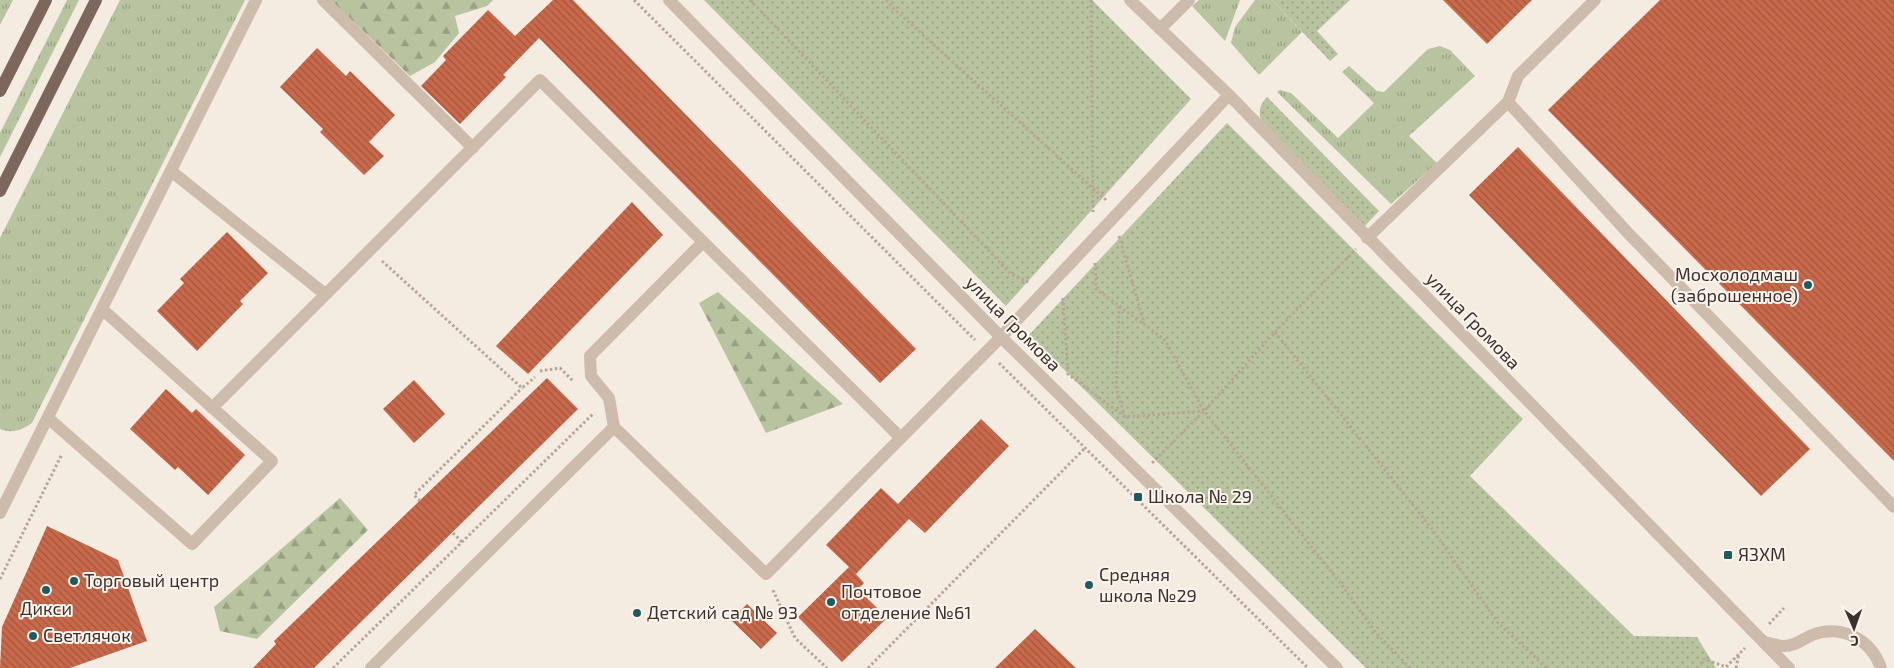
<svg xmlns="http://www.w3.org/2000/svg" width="1894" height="668" viewBox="0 0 1894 668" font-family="'Exo 2',sans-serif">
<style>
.grass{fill:url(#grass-tufts)}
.forest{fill:url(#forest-firs)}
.park{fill:url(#park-dots)}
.building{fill:url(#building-back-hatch)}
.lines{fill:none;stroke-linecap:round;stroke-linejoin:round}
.path{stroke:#b9a596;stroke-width:3;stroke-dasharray:2.5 2.5;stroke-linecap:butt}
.minor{stroke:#cdbbac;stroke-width:12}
.major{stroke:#7d675c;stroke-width:12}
.poi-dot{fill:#1f5a5e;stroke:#fbf5ee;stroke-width:2}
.labels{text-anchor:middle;stroke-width:4;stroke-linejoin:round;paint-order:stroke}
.poi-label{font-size:18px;fill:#3b302b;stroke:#fbf5ee;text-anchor:start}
.street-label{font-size:18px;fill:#3b302b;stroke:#fbf5ee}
</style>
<defs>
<pattern id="grass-tufts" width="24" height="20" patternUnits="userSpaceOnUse" patternTransform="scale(1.25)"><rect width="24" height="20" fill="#b8c4a0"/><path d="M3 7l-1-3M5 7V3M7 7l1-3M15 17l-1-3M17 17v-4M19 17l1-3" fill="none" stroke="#97a083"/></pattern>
<pattern id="forest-firs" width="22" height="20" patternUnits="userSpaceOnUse" patternTransform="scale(1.25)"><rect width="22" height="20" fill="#b8c4a0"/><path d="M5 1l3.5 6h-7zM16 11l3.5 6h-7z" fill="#97a083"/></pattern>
<pattern id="park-dots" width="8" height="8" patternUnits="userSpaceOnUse" patternTransform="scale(1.25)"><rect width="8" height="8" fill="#b8c4a0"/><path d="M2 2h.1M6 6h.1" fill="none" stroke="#97a083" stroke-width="1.8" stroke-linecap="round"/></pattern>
<pattern id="building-back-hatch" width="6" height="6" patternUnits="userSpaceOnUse" patternTransform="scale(1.25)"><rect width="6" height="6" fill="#c8694b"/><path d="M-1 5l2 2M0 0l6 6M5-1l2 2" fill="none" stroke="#a4573f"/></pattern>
</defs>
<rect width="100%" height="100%" fill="#f4ebe1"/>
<g class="grass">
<path d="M 0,0 L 13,0 L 0,25 Z"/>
<path d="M 67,0 L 79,0 L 0,157 L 0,133 Z"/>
<path d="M 120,0 L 245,0 L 32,423 C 22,430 12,434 0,429 L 0,238 Z"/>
<path d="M 1199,0 L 1240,0 L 1225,41 L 1192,6 Z"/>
<path d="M 1255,0 L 1272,0 L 1302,32 L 1259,75 L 1231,43 L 1235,27 Z"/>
<path d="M 1440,46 L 1450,50 L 1475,76 L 1409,136 L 1437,163 L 1391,204 L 1277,92 L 1280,90 L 1291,93 L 1338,138 L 1374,103 L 1342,72 L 1349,66 L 1377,91 L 1384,92 L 1428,49 Z"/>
</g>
<g class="forest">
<path d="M 331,0 L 493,0 L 487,6 L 455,16 L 459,33 L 435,62 L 410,76 Z"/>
<path d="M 718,292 L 843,404 L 766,433 L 699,303 Z"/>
<path d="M 340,498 L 368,530 L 257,639 L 220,631 L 214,607 Z"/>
</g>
<g class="park">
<path d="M 704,0 L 1092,0 L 1191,99 L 1006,306 Z"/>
<path d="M 1272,0 L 1350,0 L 1317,31 L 1338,54 L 1330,61 Z"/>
<path d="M 1267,97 L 1379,211 L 1364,227 L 1262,123 C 1258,112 1259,106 1267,97 Z"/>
<path d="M 1227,123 L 1523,419 L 1470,476 L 1634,636 L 1697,637 L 1716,668 L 1366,668 L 1029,335 Z"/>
</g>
<g class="building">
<path d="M 553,0 L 573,0 L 916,349 L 880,383 L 539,38 L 503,75 L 506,77 L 460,124 L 421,86 L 446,60 L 443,56 L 488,10 L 515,36 Z"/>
<path d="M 1443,0 L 1532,0 L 1487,44 Z"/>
<path d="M 1660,0 L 1894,0 L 1894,461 L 1548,110 Z"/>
<path d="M 317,48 L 346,76 L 350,71 L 395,115 L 369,142 L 384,156 L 364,175 L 320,132 L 323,129 L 280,87 Z"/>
<path d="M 1518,147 L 1810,449 L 1761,496 L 1469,195 Z"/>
<path d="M 632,202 L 663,235 L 528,374 L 496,346 Z"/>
<path d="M 227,232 L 268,273 L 240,301 L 243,304 L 197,351 L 157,311 L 184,283 L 180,279 Z"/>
<path d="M 547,378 L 578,409 L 314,668 L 253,668 L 276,644 L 274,641 Z"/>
<path d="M 414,380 L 445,414 L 414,443 L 383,409 Z"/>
<path d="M 166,389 L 192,413 L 196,409 L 245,455 L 208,495 L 178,467 L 175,470 L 130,429 Z"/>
<path d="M 981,419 L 1009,446 L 925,533 L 909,519 L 856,574 L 854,572 L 864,583 L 858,589 L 887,618 L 842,662 L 798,617 L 849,567 L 826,545 L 881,488 L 898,504 Z"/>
<path d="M 47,526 L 118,560 L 147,641 L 70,668 L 0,668 L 2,627 Z"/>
<path d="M 747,604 L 777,633 L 761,649 L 731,620 Z"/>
<path d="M 1035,629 L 1076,668 L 995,668 Z"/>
</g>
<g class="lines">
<g class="path">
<path d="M 634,0 L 975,340"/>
<path d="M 750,0 L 1011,274 L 1030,283"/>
<path d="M 886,0 L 893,8 L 1106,200"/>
<path d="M 1091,0 L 1093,212"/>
<path d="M 1119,236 L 1144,323"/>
<path d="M 382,261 L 522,388 L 535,377"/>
<path d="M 1095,263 L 1096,289 L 1165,340 L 1204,411 L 1341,584 L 1376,633 L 1410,668"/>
<path d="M 1063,298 L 1068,374 L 1125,417"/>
<path d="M 1119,306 L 1116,387 L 1125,417 L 1204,411"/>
<path d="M 1275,332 L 1432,529 L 1498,623 L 1547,668"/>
<path d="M 999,363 L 1308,668"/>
<path d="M 540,371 L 560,368 L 574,382"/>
<path d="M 1152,463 L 1204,411 L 1275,332 L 1356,249"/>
<path d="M 420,501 L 414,495 L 522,388"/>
<path d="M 453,533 L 462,542"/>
<path d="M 0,579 L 62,454"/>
<path d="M 773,590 L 795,638 L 827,668"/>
<path d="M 1769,624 L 1784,608"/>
<path d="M 333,668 L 594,413"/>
<path d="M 868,668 L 1085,448"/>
<path d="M 1697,668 L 1704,659 L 1726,667 L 1745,648"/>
<path d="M 1736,668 L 1739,653"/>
</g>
<g class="minor">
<path d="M 323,0 L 473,148"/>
<path d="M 669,0 L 1001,337 L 1337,668"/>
<path d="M 1130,0 L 1229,95 L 1789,668"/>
<path d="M 1160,29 L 1189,0"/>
<path d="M 1508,102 L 1629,234 L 1894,507"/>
<path d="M 171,171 L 325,294"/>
<path d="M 1367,238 L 1508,102 L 1518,76 L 1595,0"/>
<path d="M 212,408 L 540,80 L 901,438"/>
<path d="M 48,418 L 192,544 L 272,461 L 102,309"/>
<path d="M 614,427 L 766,574 L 1001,337 L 1229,95"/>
<path d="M 0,513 L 256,0"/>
<path d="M 1764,642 C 1770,643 1777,646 1784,646 C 1795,646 1803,639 1812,635 C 1841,624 1871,639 1881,668"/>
<path d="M 371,668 L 614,427 L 609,398 L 591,376 L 590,356 L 703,242"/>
</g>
<g class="major">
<path d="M 0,91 L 46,0"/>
<path d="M 0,191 L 96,0"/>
</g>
</g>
<g class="poi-dot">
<circle cx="1808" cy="285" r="5"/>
<rect x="1133" y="492" width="10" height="10" rx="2.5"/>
<rect x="1723" y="550" width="10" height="10" rx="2.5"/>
<circle cx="74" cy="581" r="5"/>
<circle cx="1089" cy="585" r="5"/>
<circle cx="46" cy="590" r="5"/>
<circle cx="831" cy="602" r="5"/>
<circle cx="637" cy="613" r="5"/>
<circle cx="33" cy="636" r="5"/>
</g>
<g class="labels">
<g class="poi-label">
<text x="1798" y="281" text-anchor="end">Мосхолодмаш<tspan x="1798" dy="21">(заброшенное)</tspan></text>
<text x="1148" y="503">Школа № 29</text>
<text x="1738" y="561">ЯЗХМ</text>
<text x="1099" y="581">Средняя<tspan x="1099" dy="21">школа №29</tspan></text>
<text x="84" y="587">Торговый центр</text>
<text x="841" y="598">Почтовое<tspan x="841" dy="21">отделение №61</tspan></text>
<text x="46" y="615" text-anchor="middle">Дикси</text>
<text x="647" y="619">Детский сад № 93</text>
<text x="43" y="642">Светлячок</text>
</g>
<g class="street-label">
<text transform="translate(1473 321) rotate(46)" y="6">улица Громова</text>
<text transform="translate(1013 324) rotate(45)" y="6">улица Громова</text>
</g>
</g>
<g transform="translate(1854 628) rotate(178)" stroke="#fbf5ee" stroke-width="4" paint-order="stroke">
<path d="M0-4L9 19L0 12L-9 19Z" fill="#3b302b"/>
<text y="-8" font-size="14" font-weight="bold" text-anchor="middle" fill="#3b302b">С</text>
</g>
</svg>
